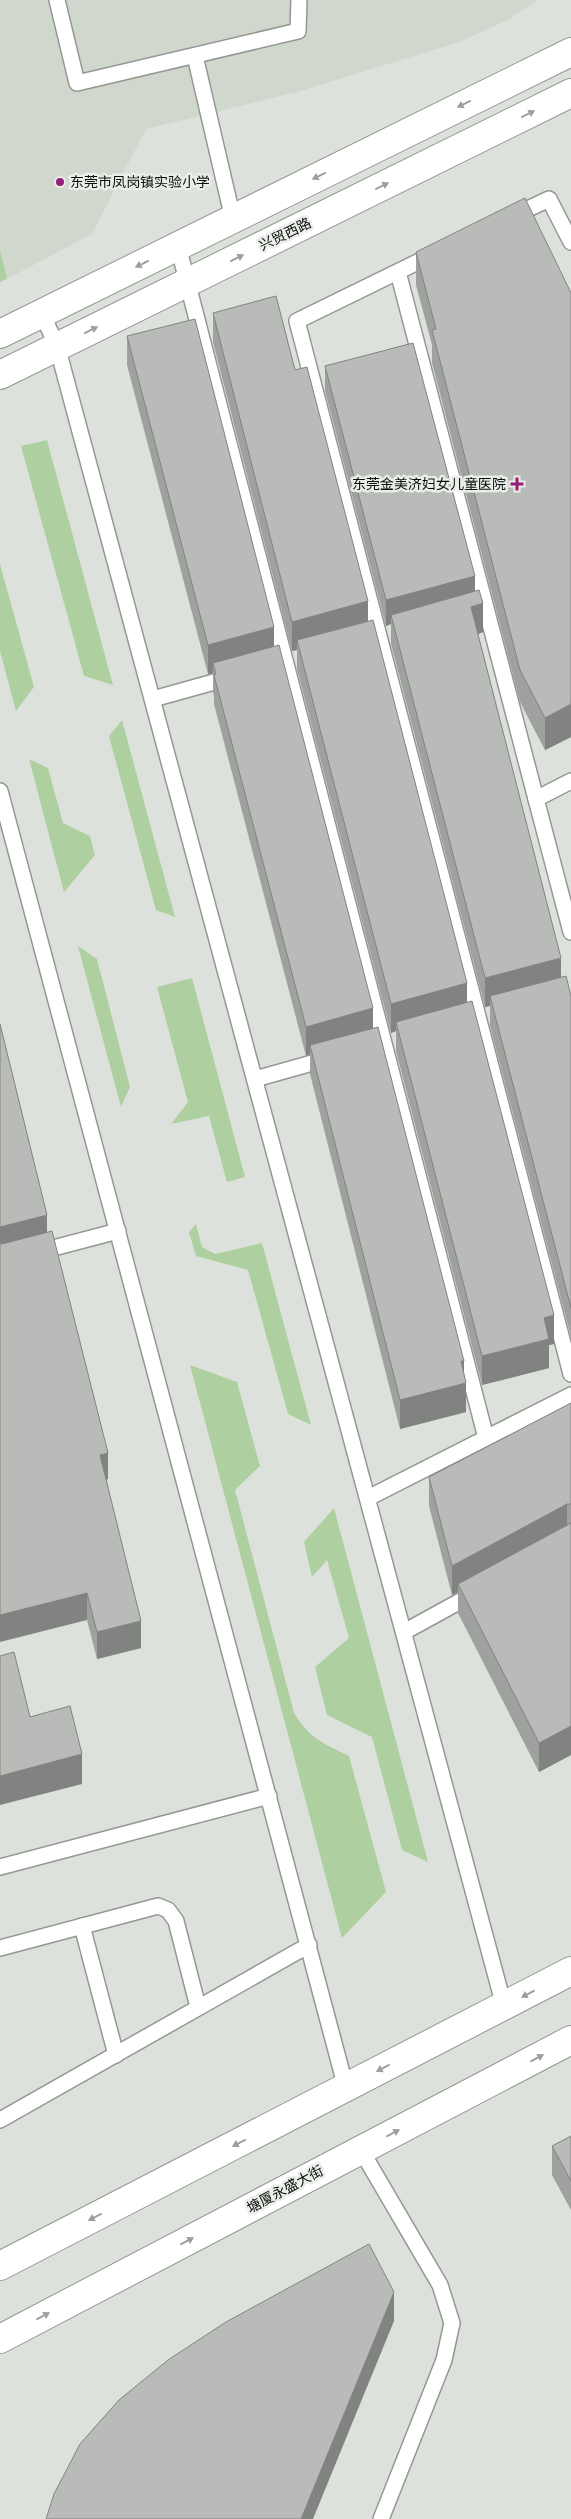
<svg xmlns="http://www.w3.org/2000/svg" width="571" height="2519" viewBox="0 0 571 2519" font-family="'Public Sans','Noto Sans SC',sans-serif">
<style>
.built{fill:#d0d8cd}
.green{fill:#aed0a1}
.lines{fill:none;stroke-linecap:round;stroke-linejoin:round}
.lane-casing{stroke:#949893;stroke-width:18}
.secondary-casing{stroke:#949893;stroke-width:30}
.lane{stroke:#fff;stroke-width:15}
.secondary{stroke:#fff;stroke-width:28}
.wall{fill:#9ea19d}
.shaded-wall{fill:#818380}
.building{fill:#b8bbb7;stroke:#818380}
.oneway{fill:#9e9e9e}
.poi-dot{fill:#961d79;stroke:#eaeee9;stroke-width:2}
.labels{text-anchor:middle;stroke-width:5;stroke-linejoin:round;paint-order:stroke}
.poi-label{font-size:14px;fill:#0c0d0c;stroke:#eaeee9;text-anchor:start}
.street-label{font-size:14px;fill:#0c0d0c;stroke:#eaeee9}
</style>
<rect width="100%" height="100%" fill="#dde1dc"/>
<path class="built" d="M 0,0 L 537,0 L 508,20 L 459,42 L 297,92 L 146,129 L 92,234 L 7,279 L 0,249 Z"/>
<g class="green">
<path d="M 0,249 L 7,279 L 0,282 Z"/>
<path d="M 47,440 L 113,685 L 84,676 L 21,446 Z"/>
<path d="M 0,564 L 34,687 L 16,711 L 0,651 Z"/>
<path d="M 122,720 L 175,917 L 156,910 L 109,736 Z"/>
<path d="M 29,759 L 48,768 L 63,823 L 90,836 L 95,855 L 64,892 Z"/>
<path d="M 78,946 L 97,959 L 130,1087 L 121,1107 Z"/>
<path d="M 192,978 L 245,1177 L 227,1182 L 209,1116 L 171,1124 L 188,1102 L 157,987 Z"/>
<path d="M 196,1224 L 202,1247 L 215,1254 L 262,1243 L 311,1425 L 288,1414 L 248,1270 L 196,1256 L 189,1232 Z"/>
<path d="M 190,1365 L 237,1382 L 260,1466 L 235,1490 L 294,1713 C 310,1739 323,1743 349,1756 L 386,1892 L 342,1938 Z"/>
<path d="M 334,1508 L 428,1862 L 402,1850 L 372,1737 L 327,1715 L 315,1667 L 349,1638 L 327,1560 L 312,1577 L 304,1542 Z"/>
</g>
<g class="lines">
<defs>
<g id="lane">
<path d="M 57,0 L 77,83 L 298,31 L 299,0"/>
<path d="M 195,56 L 233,219"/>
<path d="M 511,217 L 549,199 L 571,242"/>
<path d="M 178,246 L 486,1438"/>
<path d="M 434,254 L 297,321 L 571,1374"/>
<path d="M 398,272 L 536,799"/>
<path d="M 42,314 L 57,346 L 504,2006"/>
<path d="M 153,699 L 232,677"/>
<path d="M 571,781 L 536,799 L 571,932"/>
<path d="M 0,791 L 346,2088"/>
<path d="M 255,1079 L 330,1058"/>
<path d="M 0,1262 L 118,1231"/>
<path d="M 368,1498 L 571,1395"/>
<path d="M 404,1632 L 475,1593"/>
<path d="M 0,1867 L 269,1796"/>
<path d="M 82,1926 L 116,2055"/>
<path d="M 0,1948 L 158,1906 L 168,1910 L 176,1921 L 198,2007"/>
<path d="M 0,2120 L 309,1945"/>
<path d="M 361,2150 L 440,2285 L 452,2323 L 444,2360 L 381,2519"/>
</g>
<g id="secondary">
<path d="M 0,334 L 571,52"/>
<path d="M 0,375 L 571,93"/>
<path d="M 0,2266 L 571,1971"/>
<path d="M 0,2339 L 571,2040"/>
</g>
</defs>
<use href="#lane" class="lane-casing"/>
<use href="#secondary" class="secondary-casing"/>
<use href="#lane" class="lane"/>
<use href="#secondary" class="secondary"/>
</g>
<g class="wall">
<path d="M 416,252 L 571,293 L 571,737 L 545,750 L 520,702 L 432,363 L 432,345 L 416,285 Z"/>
<path d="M 213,313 L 295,370 L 368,621 L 467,1002 L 554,1344 L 549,1345 L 549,1368 L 482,1385 L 396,1051 L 396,1031 L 391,1033 L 297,669 L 297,650 L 292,651 L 213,342 Z"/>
<path d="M 127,336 L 274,646 L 373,1028 L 464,1373 L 466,1412 L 400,1429 L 310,1074 L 310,1054 L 306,1056 L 214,704 L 214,696 L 213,692 L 213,673 L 208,674 L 127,365 Z"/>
<path d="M 325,366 L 475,592 L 483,632 L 478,634 L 561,977 L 571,996 L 571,1337 L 490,1026 L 490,1006 L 485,1007 L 391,644 L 391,624 L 386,626 L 325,391 Z"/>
<path d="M 47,1232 L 108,1479 L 106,1480 L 141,1648 L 97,1659 L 87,1620 Z"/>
<path d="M 571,1403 L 571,1755 L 539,1772 L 458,1613 L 458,1592 L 452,1595 L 429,1506 L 429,1477 Z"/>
<path d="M 571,2136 L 571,2210 L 552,2175 L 552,2146 Z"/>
</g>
<g class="shaded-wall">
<path d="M 475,576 L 475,601 L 391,615 L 391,624 L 386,626 L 386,600 Z"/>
<path d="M 368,601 L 368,631 L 297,640 L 297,650 L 292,651 L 292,622 Z"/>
<path d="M 483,603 L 483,632 L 471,637 L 471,607 Z"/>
<path d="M 274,627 L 274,656 L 213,663 L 213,673 L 208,674 L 208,645 Z"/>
<path d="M 571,704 L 571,737 L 545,750 L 545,718 Z"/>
<path d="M 561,958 L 561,987 L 490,996 L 490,1006 L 485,1007 L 485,978 Z"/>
<path d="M 467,983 L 467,1012 L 396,1022 L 396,1031 L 391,1033 L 391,1004 Z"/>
<path d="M 373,1008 L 373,1038 L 310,1045 L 310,1054 L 306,1056 L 306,1027 Z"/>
<path d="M 47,1215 L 47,1240 L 0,1252 L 0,1227 Z"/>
<path d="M 554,1315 L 554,1344 L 549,1345 L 549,1368 L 482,1385 L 482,1356 L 544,1318 Z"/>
<path d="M 461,1361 L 464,1361 L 464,1384 L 466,1383 L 466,1412 L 400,1429 L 400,1400 Z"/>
<path d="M 108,1453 L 108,1479 L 100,1481 L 100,1455 Z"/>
<path d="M 567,1504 L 567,1533 L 458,1584 L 458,1592 L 452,1595 L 452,1566 Z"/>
<path d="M 87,1593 L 87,1620 L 0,1642 L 0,1615 Z"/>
<path d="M 141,1621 L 141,1648 L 97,1659 L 97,1632 Z"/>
<path d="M 571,1726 L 571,1755 L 539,1772 L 539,1743 Z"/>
<path d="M 82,1754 L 82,1784 L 0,1805 L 0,1776 Z"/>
<path d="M 394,2292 L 394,2321 L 313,2519 L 301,2519 Z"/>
</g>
<g class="building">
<path d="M 525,198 L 571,293 L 571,704 L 545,718 L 520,670 L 432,330 L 436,329 L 416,252 Z"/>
<path d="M 276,296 L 295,370 L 307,367 L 368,601 L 292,622 L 213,313 Z"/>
<path d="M 195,319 L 274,627 L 208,645 L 127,336 Z"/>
<path d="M 413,343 L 475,576 L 386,600 L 325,366 Z"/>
<path d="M 479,590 L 483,603 L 471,607 L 561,958 L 485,978 L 391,615 Z"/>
<path d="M 373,620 L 467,983 L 391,1004 L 297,640 Z"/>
<path d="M 279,645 L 373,1008 L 306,1027 L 214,675 L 216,674 L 213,663 Z"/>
<path d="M 566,976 L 571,996 L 571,1308 L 490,996 Z"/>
<path d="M 472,1001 L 554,1315 L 544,1318 L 549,1339 L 482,1356 L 396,1022 Z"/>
<path d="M 0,1024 L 47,1215 L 0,1227 Z"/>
<path d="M 378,1027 L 464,1361 L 461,1361 L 466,1383 L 400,1400 L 310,1045 Z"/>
<path d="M 52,1231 L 108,1453 L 100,1455 L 141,1621 L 97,1632 L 87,1593 L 0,1615 L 0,1243 L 2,1244 Z"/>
<path d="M 571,1403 L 571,1504 L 567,1504 L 452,1566 L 429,1477 Z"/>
<path d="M 571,1523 L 571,1726 L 539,1743 L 458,1584 Z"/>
<path d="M 14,1652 L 30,1717 L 70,1706 L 82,1754 L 0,1776 L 0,1656 Z"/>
<path d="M 571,2136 L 571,2181 L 552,2146 Z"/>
<path d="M 369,2244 L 394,2292 L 301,2519 L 46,2519 L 54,2494 L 80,2444 L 119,2400 L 168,2360 L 226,2322 Z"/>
</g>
<defs><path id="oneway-solid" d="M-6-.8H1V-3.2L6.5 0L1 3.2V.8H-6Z" transform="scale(1.25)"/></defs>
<g class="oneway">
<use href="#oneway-solid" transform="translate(464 104) rotate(154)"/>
<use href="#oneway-solid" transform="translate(528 114) rotate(-26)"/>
<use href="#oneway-solid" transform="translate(319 176) rotate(154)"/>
<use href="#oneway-solid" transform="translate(382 186) rotate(-26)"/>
<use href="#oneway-solid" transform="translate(237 258) rotate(-26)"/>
<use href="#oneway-solid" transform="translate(142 264) rotate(154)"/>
<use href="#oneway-solid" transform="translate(91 330) rotate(-26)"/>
<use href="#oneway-solid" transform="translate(528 1994) rotate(152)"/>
<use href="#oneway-solid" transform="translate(537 2058) rotate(-28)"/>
<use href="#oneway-solid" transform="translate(383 2068) rotate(153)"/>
<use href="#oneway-solid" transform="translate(393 2133) rotate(-28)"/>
<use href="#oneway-solid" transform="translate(239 2143) rotate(153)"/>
<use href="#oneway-solid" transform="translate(95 2217) rotate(153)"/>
<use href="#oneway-solid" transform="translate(187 2241) rotate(-28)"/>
<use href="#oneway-solid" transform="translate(43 2316) rotate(-28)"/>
</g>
<g class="poi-dot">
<circle cx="60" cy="182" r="5"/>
<path d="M514.5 476.5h5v5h5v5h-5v5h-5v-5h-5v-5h5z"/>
</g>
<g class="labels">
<g class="poi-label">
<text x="70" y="187">东莞市凤岗镇实验小学</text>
<text x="506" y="489" text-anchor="end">东莞金美济妇女儿童医院</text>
</g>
<g class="street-label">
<text transform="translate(285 234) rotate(-26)" y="5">兴贸西路</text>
<text transform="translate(285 2189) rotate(-28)" y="5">塘厦永盛大街</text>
</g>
</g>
</svg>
